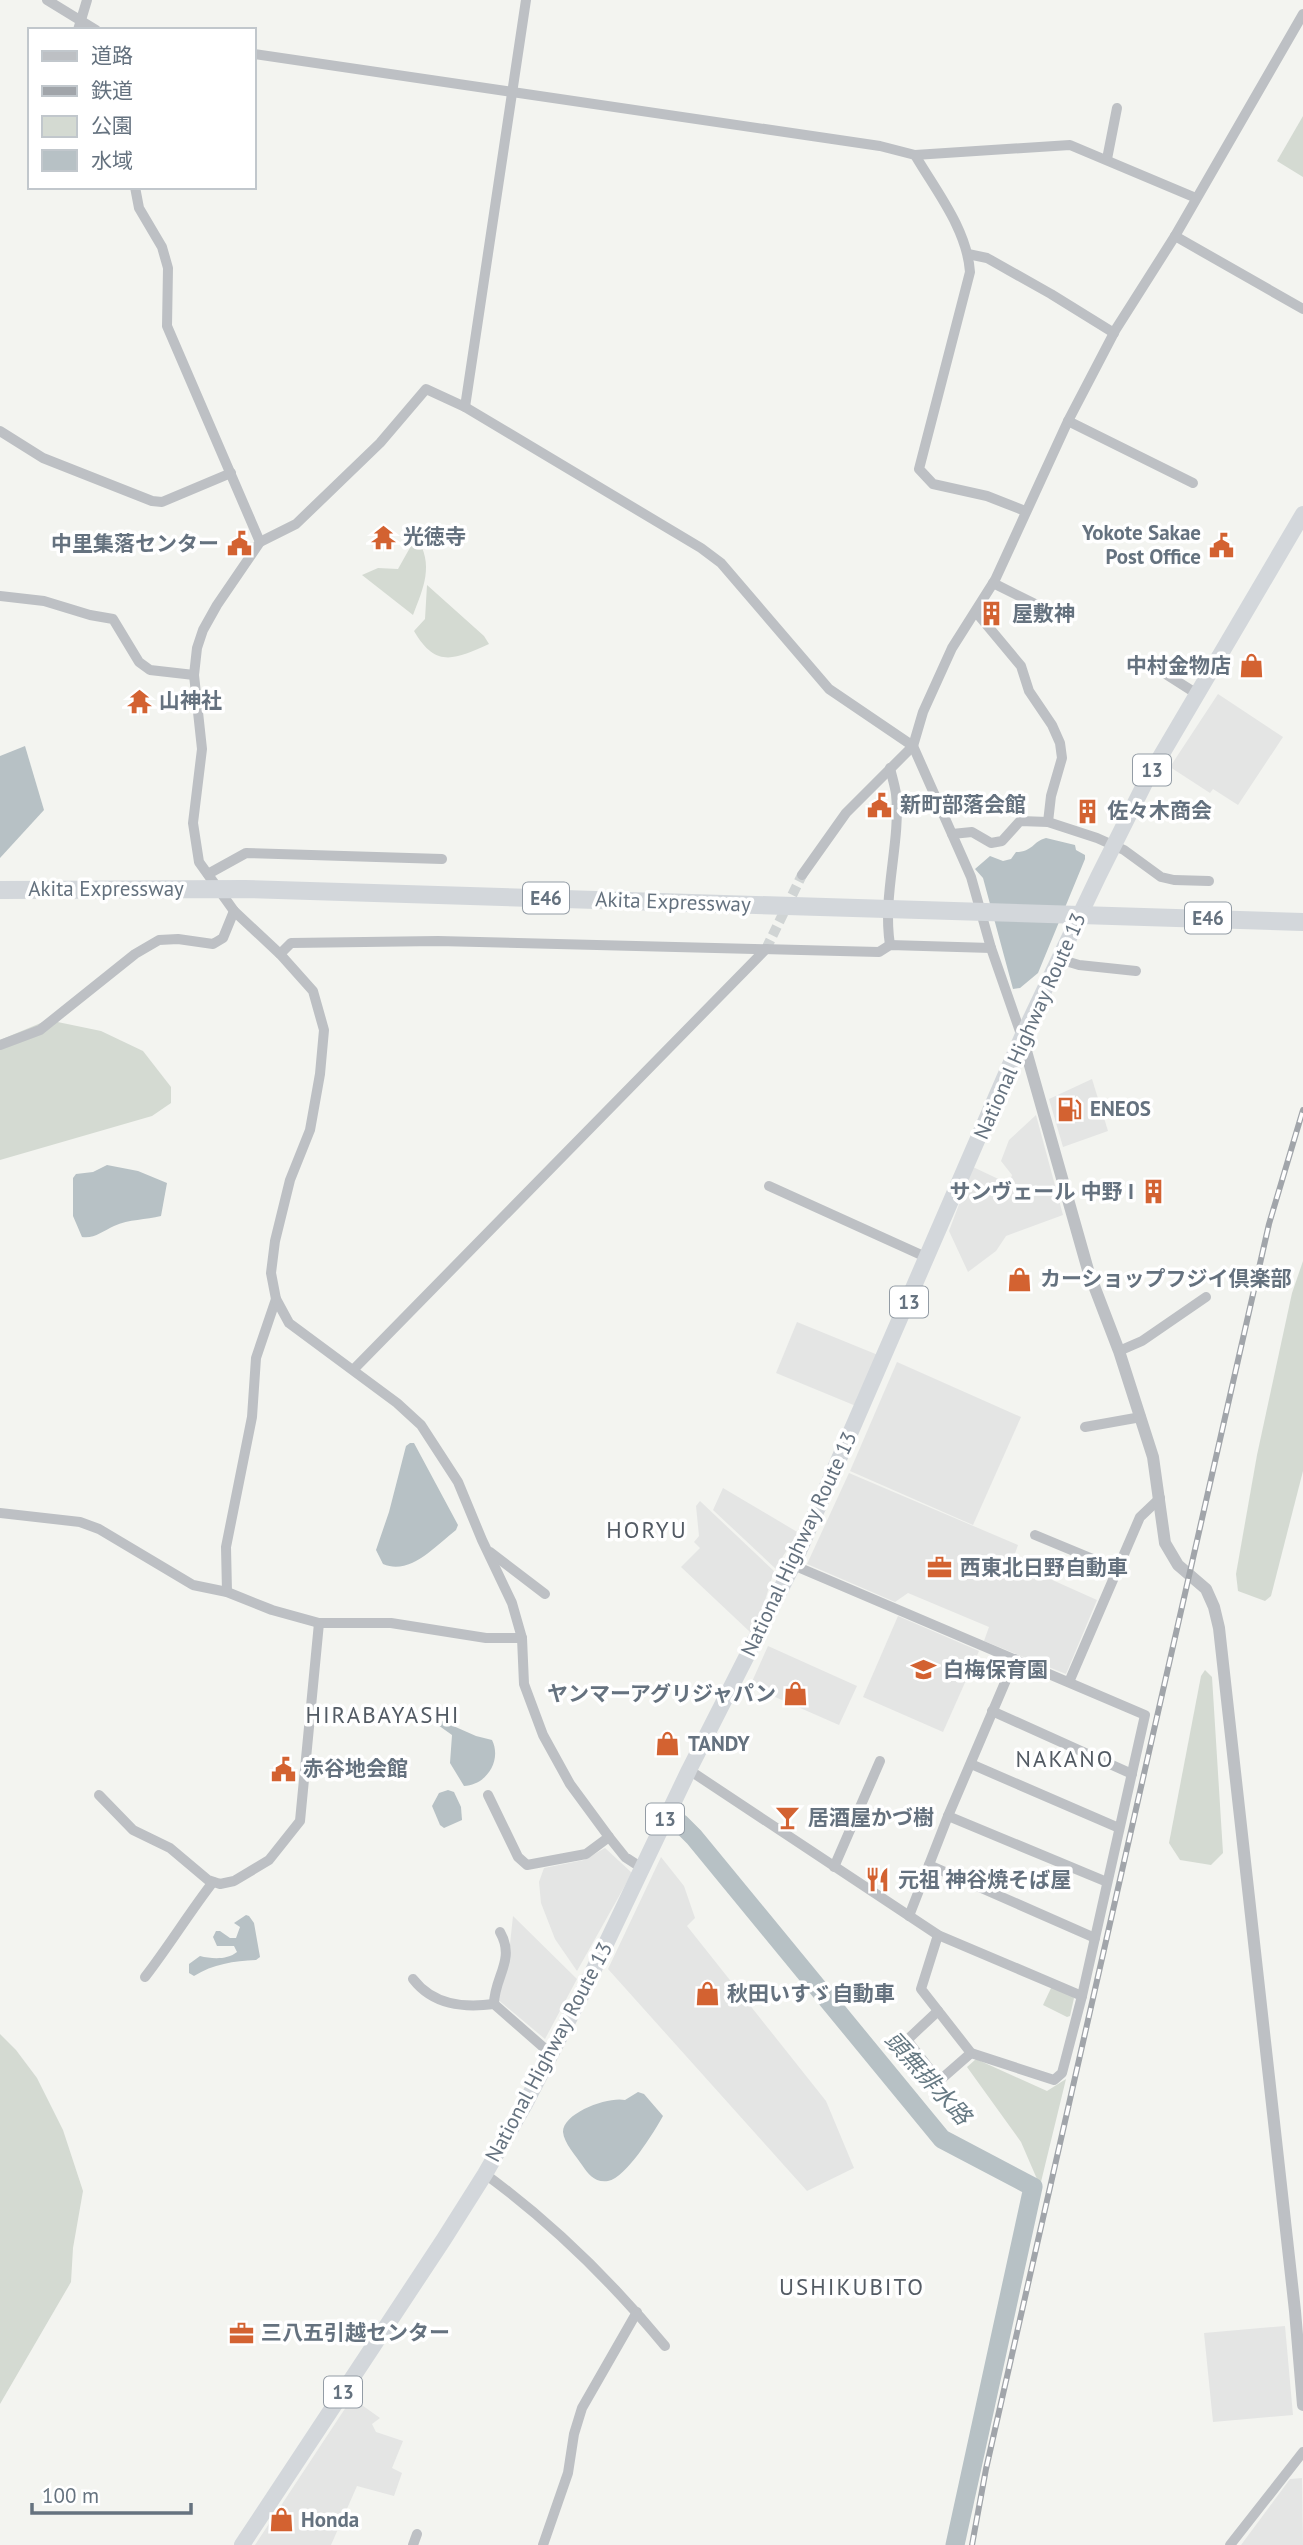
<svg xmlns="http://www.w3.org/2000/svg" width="1303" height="2545" viewBox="0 0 1303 2545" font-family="'PT Sans','Noto Sans JP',sans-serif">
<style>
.built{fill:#e4e5e4}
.green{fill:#d4dad2}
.water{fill:#b7c1c5}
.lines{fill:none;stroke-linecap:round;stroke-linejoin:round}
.river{stroke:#b7c1c5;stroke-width:19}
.minor-tunnel{stroke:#d0d4d4;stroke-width:10;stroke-dasharray:10 5;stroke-linecap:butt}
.minor{stroke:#bdc0c4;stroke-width:10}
.tertiary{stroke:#bdc0c4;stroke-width:12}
.trunk{stroke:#d3d7db;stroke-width:16}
.motorway{stroke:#d3d7db;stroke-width:18}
.rail-casing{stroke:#a1a5aa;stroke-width:6}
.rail{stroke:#fff;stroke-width:3.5;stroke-dasharray:10;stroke-linecap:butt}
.labels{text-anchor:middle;stroke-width:7;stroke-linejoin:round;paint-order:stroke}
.shield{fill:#fff;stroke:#939ca5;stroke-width:2}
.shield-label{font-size:19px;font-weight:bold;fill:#65727f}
.poi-label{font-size:21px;font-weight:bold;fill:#65727f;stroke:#fff;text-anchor:start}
.street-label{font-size:21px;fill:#65727f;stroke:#fff}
.neighbourhood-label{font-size:23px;letter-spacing:2px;fill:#535b64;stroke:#fff}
.water-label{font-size:23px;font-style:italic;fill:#667983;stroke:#fff}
</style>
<rect width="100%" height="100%" fill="#f3f4f0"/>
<g class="built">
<path d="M 1218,694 L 1283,737 L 1238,805 L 1213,789 L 1210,793 L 1170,767 Z"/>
<path d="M 1092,1079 L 1108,1131 L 1063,1147 L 1049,1099 Z"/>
<path d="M 1036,1115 L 1063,1215 L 1006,1236 L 996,1251 L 968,1272 L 949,1231 L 973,1167 L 1009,1184 L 1012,1175 L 1001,1161 L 1009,1140 Z"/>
<path d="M 797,1322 L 878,1355 L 856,1406 L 776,1373 Z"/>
<path d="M 897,1362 L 1021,1417 L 973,1525 L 850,1471 Z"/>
<path d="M 849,1473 L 1018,1545 L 1012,1562 L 1097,1600 L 1066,1674 L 984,1641 L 989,1627 L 908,1593 L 895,1602 L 807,1564 Z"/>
<path d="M 723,1488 L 799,1533 L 783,1556 L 777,1570 L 713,1510 Z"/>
<path d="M 700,1501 L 774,1571 L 763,1607 L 750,1632 L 681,1567 L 700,1548 L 694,1542 L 699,1536 L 696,1506 Z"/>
<path d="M 898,1616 L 979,1651 L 943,1732 L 863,1697 Z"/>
<path d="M 768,1646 L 857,1686 L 839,1725 L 750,1686 Z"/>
<path d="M 605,1848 L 632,1873 L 577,1971 L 555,1939 L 541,1903 L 539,1882 L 544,1868 L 584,1860 Z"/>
<path d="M 661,1857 L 684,1886 L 695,1918 L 687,1926 L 826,2101 L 854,2168 L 807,2191 L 608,1969 Z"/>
<path d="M 513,1916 L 577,1979 L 545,2039 L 496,1998 L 508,1963 Z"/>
<path d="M 1285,2326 L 1293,2415 L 1213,2422 L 1204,2333 Z"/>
<path d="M 352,2398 L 380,2418 L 372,2424 L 376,2432 L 403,2441 L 392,2468 L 402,2473 L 394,2496 L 357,2486 L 331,2545 L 255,2545 Z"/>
<path d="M 1302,2478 L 1303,2545 L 1241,2545 L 1290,2479 Z"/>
</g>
<g class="green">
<path d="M 1303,116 L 1303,177 L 1277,161 Z"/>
<path d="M 416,537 C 435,564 423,589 413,615 L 362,575 L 378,568 L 398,569 Z"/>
<path d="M 427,585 L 484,636 L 489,644 C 455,659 436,669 414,631 L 425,619 Z"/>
<path d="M 48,1020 L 101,1031 L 143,1051 L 171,1087 L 171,1103 L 152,1116 L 0,1160 L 0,1040 Z"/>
<path d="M 1303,1261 L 1303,1471 L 1271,1596 L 1265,1601 L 1238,1591 L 1236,1574 L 1257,1455 L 1292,1293 Z"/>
<path d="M 1205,1670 L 1212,1677 L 1223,1853 L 1211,1865 L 1180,1860 L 1169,1843 L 1201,1676 Z"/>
<path d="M 1052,1986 L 1071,1995 L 1074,1998 L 1070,2016 L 1067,2017 L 1043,2005 Z"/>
<path d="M 0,2034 L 16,2050 L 37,2078 L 63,2130 L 83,2191 L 73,2248 L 71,2282 L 0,2404 Z"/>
<path d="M 976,2059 L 1047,2091 L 1066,2079 L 1040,2186 L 1021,2142 L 967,2067 Z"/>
</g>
<g class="water">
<path d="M 25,746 L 44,810 L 0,858 L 0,756 Z"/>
<path d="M 1046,838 L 1075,845 L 1076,850 L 1085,855 L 1085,859 L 1038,973 L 1020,988 L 1013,989 L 983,878 L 975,869 L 990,856 L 1003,861 L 1011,859 L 1016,852 C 1033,852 1033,841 1046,838 Z"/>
<path d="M 107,1165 L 138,1171 L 167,1183 L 161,1216 C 146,1220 129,1219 114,1226 C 103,1231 94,1239 82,1237 L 73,1216 L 73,1178 L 76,1174 L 93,1172 Z"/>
<path d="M 410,1443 L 414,1443 L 458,1525 L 456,1530 C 435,1546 410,1576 383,1564 L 376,1550 L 389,1512 L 406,1446 Z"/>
<path d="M 442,1721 L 476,1736 L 492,1740 C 502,1760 487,1785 464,1786 L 450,1763 L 452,1735 L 438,1725 Z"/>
<path d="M 448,1790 L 454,1792 L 461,1807 L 462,1820 L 444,1828 L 440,1825 L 432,1806 L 439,1793 Z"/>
<path d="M 246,1915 L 249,1916 L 254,1923 L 260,1957 L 256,1960 C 234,1961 213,1964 194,1976 L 189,1973 L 189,1964 L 200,1956 C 212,1959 227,1960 237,1952 L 234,1946 L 217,1946 L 213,1937 L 216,1931 L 220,1931 L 230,1938 L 236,1938 L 240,1927 L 234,1923 Z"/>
<path d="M 638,2092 L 644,2094 L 663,2116 C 654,2132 626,2178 608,2181 C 595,2183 588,2174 582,2165 C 576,2156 564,2143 563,2132 C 563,2112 610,2096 625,2100 Z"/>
</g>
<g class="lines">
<path class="river" d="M 680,1823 L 694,1837 L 942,2139 L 1033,2187 L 955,2545"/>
<path class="minor-tunnel" d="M 766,949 L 802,875"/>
<g class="minor">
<path d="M 47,0 L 96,30"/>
<path d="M 78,30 L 87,0"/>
<path d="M 254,54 L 880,146 L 915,155 L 1070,145 L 1196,198"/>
<path d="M 915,155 C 936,191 967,229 970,272 L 919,469 L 933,484 L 987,496 L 1025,511"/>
<path d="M 1107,159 L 1117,108"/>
<path d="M 135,187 L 139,208 L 162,247 L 168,268 L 167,326 L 260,542"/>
<path d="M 1175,236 L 1303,309"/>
<path d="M 968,254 L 987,258 L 1051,294 L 1114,333"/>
<path d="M 465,407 L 526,0"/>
<path d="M 1068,421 L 1193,483"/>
<path d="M 0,431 L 43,458 L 152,501 L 162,502 L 231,473"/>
<path d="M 993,583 L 1035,604"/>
<path d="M 0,596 L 44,601 L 90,615 L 113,619 L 139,662 L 150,670 L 194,675"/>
<path d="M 976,612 L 1021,666 L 1029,691 L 1052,725 L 1060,743 L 1062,758 L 1051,796 L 1048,822"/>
<path d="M 1139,665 L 1161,671 L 1197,694"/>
<path d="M 952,834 L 972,832 L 991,843 L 1002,841 L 1020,821 L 1048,822 L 1097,838 L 1124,850 L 1161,877 L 1174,880 L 1209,881"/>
<path d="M 208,874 L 246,853 L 442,859"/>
<path d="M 802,875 L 846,813 L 913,746 L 923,712 L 952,648 L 995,580 L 1068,421 L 1116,329 L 1175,236 L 1303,14"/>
<path d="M 890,945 C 882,895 901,842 896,794 C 895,786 892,777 890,768"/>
<path d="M 280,954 L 291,943 L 438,941 L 879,952 L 890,945 L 991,948"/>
<path d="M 1059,959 L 1079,965 L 1136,971"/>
<path d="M 0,1045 L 40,1030 L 135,954 L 159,940 L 178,939 L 213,944 L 223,938 L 234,911"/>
<path d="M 769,1186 L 928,1258"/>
<path d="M 1119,1351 L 1142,1341 L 1206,1297"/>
<path d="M 354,1369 L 766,949"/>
<path d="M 1085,1427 L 1141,1417"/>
<path d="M 0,1513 L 80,1522 L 99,1529 L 193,1585 L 227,1592 L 272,1610 L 319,1623 L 391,1623 L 486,1638 L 522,1638"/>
<path d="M 1035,1535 L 1117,1569"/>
<path d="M 490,1552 L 545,1594"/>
<path d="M 793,1565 L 1145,1715 L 1082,1996 L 1062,2073 L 1054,2080 L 971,2053 L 921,1989 L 938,1935"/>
<path d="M 227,1592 L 226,1547 L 252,1417 L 256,1358 L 276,1299"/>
<path d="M 1069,1682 L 1140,1517 L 1160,1498"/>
<path d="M 992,1711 L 1132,1774"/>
<path d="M 971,1764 L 1119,1828"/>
<path d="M 689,1770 L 938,1935 L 1082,1996"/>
<path d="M 99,1795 L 133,1830 L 170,1848 L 208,1880 L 220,1884 L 234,1881 L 269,1860 L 300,1821 L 319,1623"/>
<path d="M 488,1795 L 518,1857 L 527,1865 L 586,1854 L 609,1837"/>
<path d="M 948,1816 L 1107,1882"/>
<path d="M 929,1865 L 1095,1938"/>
<path d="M 834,1867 L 880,1761"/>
<path d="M 642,1868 L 625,1857 L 609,1837 L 570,1784 L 543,1735 L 524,1684 L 522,1638 L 512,1603 L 482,1540 L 458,1482 L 421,1425 L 397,1403 L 289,1323 L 276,1299 L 271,1273 L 275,1241 L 290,1180 L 310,1130 L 320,1074 L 324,1030 L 313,991 L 280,954 L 234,911 L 199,862 L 193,823 L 202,749 L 194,675 L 197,648 L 203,630 L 217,605 L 260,542 L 296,524 L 380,443 L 426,389 L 465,407 L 701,548 L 721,563 L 829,689 L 913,746 L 971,877 L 991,948 L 1022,1037"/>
<path d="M 909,1916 L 948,1816 L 1015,1659"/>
<path d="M 145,1977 C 169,1946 189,1913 213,1882"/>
<path d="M 413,1979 C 433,2005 463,2008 494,2004 L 551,2054"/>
<path d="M 494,2004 C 494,1977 516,1960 500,1932"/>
<path d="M 938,2011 L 907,2040 L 939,2081 L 971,2053"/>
<path d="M 485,2174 C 552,2223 612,2282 665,2346"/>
<path d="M 413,2545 L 417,2534"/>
<path d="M 543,2545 L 568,2473 L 574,2434 L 582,2408 L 637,2312"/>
<path d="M 1230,2545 L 1303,2452"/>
</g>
<path class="tertiary" d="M 1022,1037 L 1088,1270 L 1119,1351 L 1153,1457 L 1165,1543 L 1178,1565 L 1206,1589 L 1214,1607 L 1219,1628 L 1295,2311 L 1303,2405"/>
<path class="trunk" d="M 242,2545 L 444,2239 L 485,2174 L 525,2104 L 583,1992 L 689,1770 L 793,1565 L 1022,1037 L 1098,877 L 1146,781 L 1303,514"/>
<path class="motorway" d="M 0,890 L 245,889 L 1303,922"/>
<defs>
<path id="rail" d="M 972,2545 L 986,2469 L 1269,1224 L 1303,1110"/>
</defs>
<use href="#rail" class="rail-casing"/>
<use href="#rail" class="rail"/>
</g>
<defs>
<symbol id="temple-bare" viewBox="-9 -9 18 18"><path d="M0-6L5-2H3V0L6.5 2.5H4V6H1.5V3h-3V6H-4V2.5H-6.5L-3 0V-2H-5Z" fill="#d36231" stroke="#fff" stroke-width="2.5" paint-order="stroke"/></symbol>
<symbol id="civic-bare" viewBox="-9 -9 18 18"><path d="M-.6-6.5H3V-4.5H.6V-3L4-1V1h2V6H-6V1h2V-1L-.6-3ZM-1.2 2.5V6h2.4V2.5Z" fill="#d36231" stroke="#fff" stroke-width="2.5" paint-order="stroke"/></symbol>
<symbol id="building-bare" viewBox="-9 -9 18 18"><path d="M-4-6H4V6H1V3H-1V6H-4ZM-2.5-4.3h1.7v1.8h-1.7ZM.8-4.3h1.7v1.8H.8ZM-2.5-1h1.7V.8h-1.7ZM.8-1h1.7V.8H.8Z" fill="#d36231" stroke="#fff" stroke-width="2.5" paint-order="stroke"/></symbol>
<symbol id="shop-bare" viewBox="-9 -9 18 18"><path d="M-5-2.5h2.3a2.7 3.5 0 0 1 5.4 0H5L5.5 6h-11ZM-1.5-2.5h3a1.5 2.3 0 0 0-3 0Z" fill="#d36231" stroke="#fff" stroke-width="2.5" paint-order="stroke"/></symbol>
<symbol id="fuel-bare" viewBox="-9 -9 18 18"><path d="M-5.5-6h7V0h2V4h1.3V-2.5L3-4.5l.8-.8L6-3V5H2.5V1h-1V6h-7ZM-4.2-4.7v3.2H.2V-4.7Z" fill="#d36231" stroke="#fff" stroke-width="2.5" paint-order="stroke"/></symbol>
<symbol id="office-bare" viewBox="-9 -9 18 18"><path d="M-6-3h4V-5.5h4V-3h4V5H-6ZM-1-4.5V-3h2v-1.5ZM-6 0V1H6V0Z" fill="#d36231" stroke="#fff" stroke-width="2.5" paint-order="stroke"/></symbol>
<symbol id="school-bare" viewBox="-9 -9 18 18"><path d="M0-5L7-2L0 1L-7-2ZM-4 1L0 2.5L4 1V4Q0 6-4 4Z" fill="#d36231" stroke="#fff" stroke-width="2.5" paint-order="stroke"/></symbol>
<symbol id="bar-bare" viewBox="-9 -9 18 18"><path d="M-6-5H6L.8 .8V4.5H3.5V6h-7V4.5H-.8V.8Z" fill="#d36231" stroke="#fff" stroke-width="2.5" paint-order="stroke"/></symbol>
<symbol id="restaurant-bare" viewBox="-9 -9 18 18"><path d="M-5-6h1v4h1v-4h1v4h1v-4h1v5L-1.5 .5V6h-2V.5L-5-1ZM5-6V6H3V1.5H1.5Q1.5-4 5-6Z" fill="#d36231" stroke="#fff" stroke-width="2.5" paint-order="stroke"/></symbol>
</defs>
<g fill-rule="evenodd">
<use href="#temple-bare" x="366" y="520" width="35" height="35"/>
<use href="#civic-bare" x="222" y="526" width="35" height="35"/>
<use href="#civic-bare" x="1204" y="528" width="35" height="35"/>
<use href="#building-bare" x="974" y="596" width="35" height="35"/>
<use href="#shop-bare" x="1234" y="648" width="35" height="35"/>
<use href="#temple-bare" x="122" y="684" width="35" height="35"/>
<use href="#civic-bare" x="862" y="788" width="35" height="35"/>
<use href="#building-bare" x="1070" y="794" width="35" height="35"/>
<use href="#fuel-bare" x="1052" y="1092" width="35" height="35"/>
<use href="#building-bare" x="1136" y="1174" width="35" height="35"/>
<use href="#shop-bare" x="1002" y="1262" width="35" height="35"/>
<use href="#office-bare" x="922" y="1550" width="35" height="35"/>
<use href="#school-bare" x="906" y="1652" width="35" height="35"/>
<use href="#shop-bare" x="778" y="1676" width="35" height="35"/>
<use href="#shop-bare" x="650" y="1726" width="35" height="35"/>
<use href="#civic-bare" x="266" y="1752" width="35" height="35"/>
<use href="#bar-bare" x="770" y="1800" width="35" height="35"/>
<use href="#restaurant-bare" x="860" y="1862" width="35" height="35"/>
<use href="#shop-bare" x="690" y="1976" width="35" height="35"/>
<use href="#office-bare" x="224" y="2316" width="35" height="35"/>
<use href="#shop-bare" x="264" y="2502" width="35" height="35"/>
</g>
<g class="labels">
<g class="shield">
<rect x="1133" y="754.5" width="38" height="31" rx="5"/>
<rect x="523" y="882.5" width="46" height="31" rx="5"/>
<rect x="1185" y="902.5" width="46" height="31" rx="5"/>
<rect x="890" y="1286.5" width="38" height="31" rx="5"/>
<rect x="646" y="1803.5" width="38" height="31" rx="5"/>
<rect x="324" y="2376.5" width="38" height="31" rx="5"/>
</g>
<g class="shield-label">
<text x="1152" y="777">13</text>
<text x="546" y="905">E46</text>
<text x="1208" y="925">E46</text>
<text x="909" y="1309">13</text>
<text x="665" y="1826">13</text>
<text x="343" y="2399">13</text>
</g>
<g class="poi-label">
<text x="1201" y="540" text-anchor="end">Yokote Sakae<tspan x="1201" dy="24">Post Office</tspan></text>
<text x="403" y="544">光徳寺</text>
<text x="219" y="551" text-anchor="end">中里集落センター</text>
<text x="1012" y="621">屋敷神</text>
<text x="1231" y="673" text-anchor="end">中村金物店</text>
<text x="159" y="708">山神社</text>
<text x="900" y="812">新町部落会館</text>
<text x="1107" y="818">佐々木商会</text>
<text x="1090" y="1116">ENEOS</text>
<text x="1134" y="1199" text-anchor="end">サンヴェール 中野 I</text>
<text x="1040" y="1286">カーショップフジイ倶楽部</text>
<text x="960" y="1575">西東北日野自動車</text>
<text x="943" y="1677">白梅保育園</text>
<text x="776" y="1701" text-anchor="end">ヤンマーアグリジャパン</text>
<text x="688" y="1751">TANDY</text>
<text x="303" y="1776">赤谷地会館</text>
<text x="808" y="1825">居酒屋かづ樹</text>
<text x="898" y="1887">元祖 神谷焼そば屋</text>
<text x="727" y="2001">秋田いすゞ自動車</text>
<text x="261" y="2340">三八五引越センター</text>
<text x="301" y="2527">Honda</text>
</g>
<g class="street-label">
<text x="106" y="896">Akita Expressway</text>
<text transform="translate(673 902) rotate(2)" y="7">Akita Expressway</text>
<text transform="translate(1030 1026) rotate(-66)" y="7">National Highway Route 13</text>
<text transform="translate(799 1544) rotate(-65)" y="7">National Highway Route 13</text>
<text transform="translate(549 2052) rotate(-62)" y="7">National Highway Route 13</text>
</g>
<g class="neighbourhood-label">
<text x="647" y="1538">HORYU</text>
<text x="383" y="1723">HIRABAYASHI</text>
<text x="1065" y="1767">NAKANO</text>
<text x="852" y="2295">USHIKUBITO</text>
</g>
<g class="water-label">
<text transform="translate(928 2078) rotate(48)" y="8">頭無排水路</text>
</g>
</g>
<rect x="28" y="28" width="228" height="161" fill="#ffffff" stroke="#c1c7cc" stroke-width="2"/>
<rect x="42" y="51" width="35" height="10" fill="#bdc0c4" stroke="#c1c7cc" stroke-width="2"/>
<text x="91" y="63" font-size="21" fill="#65727f">道路</text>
<rect x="42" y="86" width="35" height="10" fill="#a1a5aa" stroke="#c1c7cc" stroke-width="2"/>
<text x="91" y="98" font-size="21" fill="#65727f">鉄道</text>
<rect x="42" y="116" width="35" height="21" fill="#d4dad2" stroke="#c1c7cc" stroke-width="2"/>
<text x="91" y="133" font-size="21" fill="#65727f">公園</text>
<rect x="42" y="150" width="35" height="21" fill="#b7c1c5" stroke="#c1c7cc" stroke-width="2"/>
<text x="91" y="168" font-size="21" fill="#65727f">水域</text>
<path d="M32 2503v10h159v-10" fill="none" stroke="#65727f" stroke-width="3.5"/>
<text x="42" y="2503" font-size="21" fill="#65727f" stroke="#ffffff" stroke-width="5" paint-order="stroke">100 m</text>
</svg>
